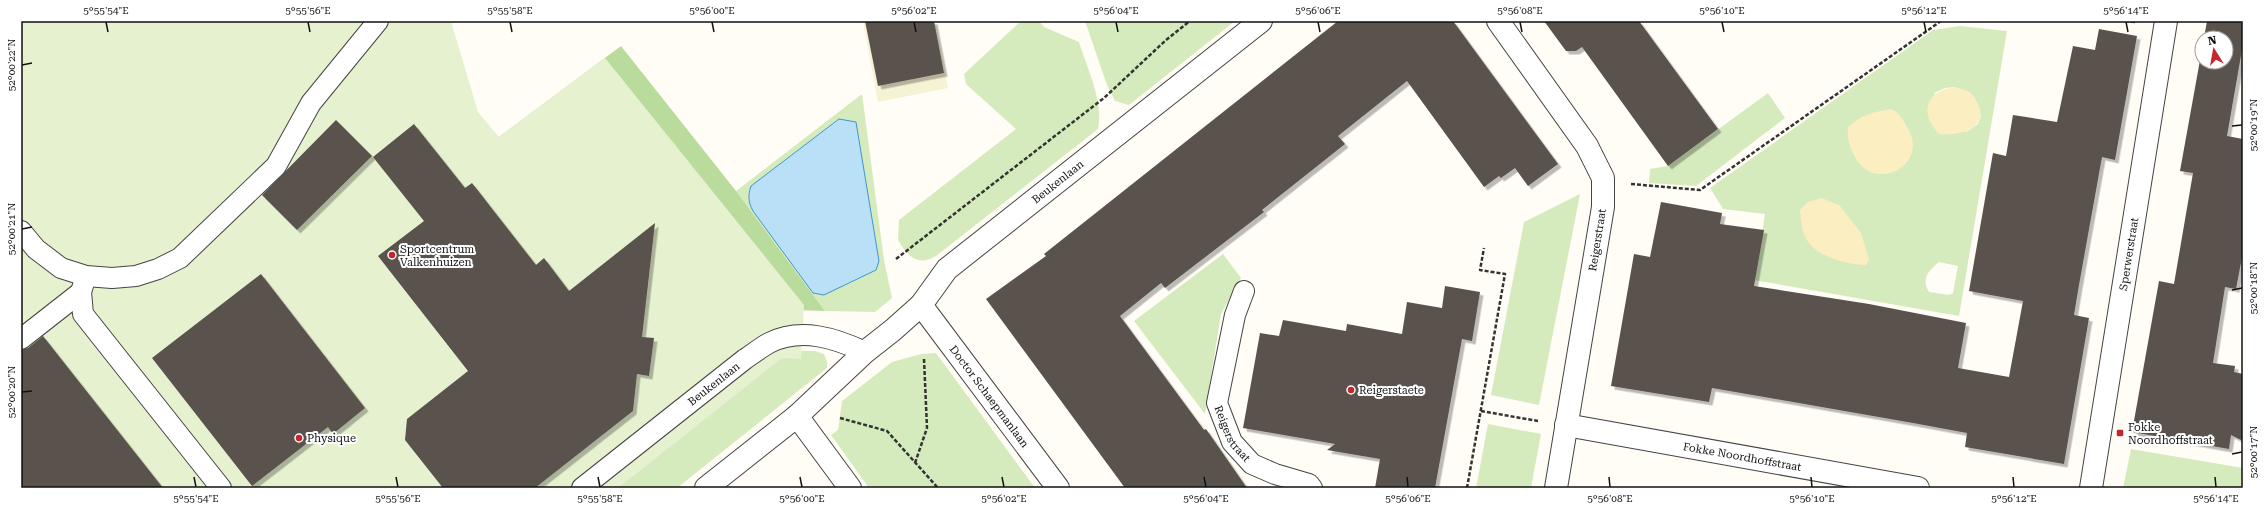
<svg xmlns="http://www.w3.org/2000/svg" width="2264" height="509" viewBox="0 0 2264 509" font-family="'Roboto Serif',serif">
<style>
.farmland{fill:#f6f3d4}
.green{fill:#d5ebbd;fill-rule:evenodd}
.forest{fill:#b9dc9c}
.sand{fill:#fbeec1}
.pitch{fill:#e6f2cf}
.water{fill:#b9e0f7;stroke:#3f96cf}
.building{fill:#5a524d;filter:url(#shadow)}
.lines{fill:none;stroke-linecap:round;stroke-linejoin:round}
.lane-casing{stroke:#444;stroke-width:22}
.street-casing{stroke:#444;stroke-width:24}
.path{stroke:#333;stroke-width:2.5;stroke-dasharray:4 2;stroke-linecap:butt}
.lane{stroke:#fff;stroke-width:20}
.street{stroke:#fff;stroke-width:22}
.ticks{fill:none;stroke:#111;stroke-width:1.5}
.poi-dot{fill:#c4262e;stroke:#fff;stroke-width:1.5}
.labels{text-anchor:middle;stroke-width:4;stroke-linejoin:round;paint-order:stroke}
.street-label{font-size:11px;fill:#111;stroke:#fff}
.poi-label{font-size:11px;fill:#111;stroke:#fff;text-anchor:start}
.neatline{fill:none;stroke:#111;stroke-width:1.5}
.ticks-label{font-size:10px;text-anchor:middle;fill:#111}
</style>
<defs>
<filter id="shadow"><feDropShadow dx="3.5" dy="3.5" stdDeviation="0" flood-color="#0004"/></filter>
</defs>
<rect width="100%" height="100%" fill="#fffdf5"/>
<path class="farmland" d="M 863,21 L 935,21 L 948,88 L 878,102 Z"/>
<g class="green">
<path d="M 1021,21 L 1039,21 L 1044,27 L 1079,42 C 1087,68 1104,102 1098,129 L 936,256 C 918,267 907,256 898,240 L 899,220 L 1016,129 L 966,84 L 964,74 Z"/>
<path d="M 1085,21 L 1235,21 L 1129,105 L 1115,101 L 1107,85 Z"/>
<path d="M 1960,26 L 2007,31 L 1959,316 L 1754,280 L 1765,214 L 1723,209 L 1710,188 L 1933,30 ZM 1956,87 L 1981,116 L 1978,124 L 1966,132 L 1934,93 L 1945,88 ZM 1939,262 L 1958,266 L 1953,293 L 1949,295 L 1929,292 C 1921,279 1928,271 1939,262 Z"/>
<path d="M 1768,93 L 1785,118 L 1696,186 L 1649,183 L 1650,169 L 1668,166 Z"/>
<path d="M 862,94 L 884,260 L 892,298 L 875,312 L 825,311 L 736,191 Z"/>
<path d="M 1580,194 L 1539,405 L 1491,395 L 1524,222 Z"/>
<path d="M 1223,254 L 1241,278 L 1221,314 L 1205,414 L 1134,321 Z"/>
<path d="M 772,350 L 815,351 L 824,354 L 827,362 L 827,368 L 677,488 L 611,488 Z"/>
<path d="M 936,353 L 1035,488 L 869,488 L 831,435 L 838,430 L 842,401 L 892,362 L 921,354 Z"/>
<path d="M 1488,424 L 1541,434 L 1531,488 L 1476,488 Z"/>
<path d="M 2131,449 L 2243,468 L 2243,488 L 2123,488 Z"/>
</g>
<path class="forest" d="M 621,46 L 736,191 L 825,311 L 796,310 L 499,137 Z"/>
<g class="sand">
<path d="M 1956,87 C 1960,89 1967,90 1971,93 C 1975,97 1978,104 1980,109 C 1985,131 1955,136 1939,134 C 1919,113 1925,90 1956,87 Z"/>
<path d="M 1891,109 C 1900,113 1903,120 1908,129 C 1930,165 1872,197 1853,153 C 1849,143 1847,137 1848,127 C 1861,115 1873,112 1891,109 Z"/>
<path d="M 1822,198 L 1840,206 L 1861,233 L 1869,259 L 1866,265 C 1849,265 1819,257 1809,243 C 1802,235 1801,221 1800,210 L 1808,202 Z"/>
</g>
<path class="pitch" d="M 21,21 L 451,21 L 478,112 L 499,137 L 605,58 L 804,305 L 801,359 L 782,358 L 618,488 L 21,488 Z"/>
<path class="water" d="M 839,119 L 856,122 L 879,261 L 876,270 L 824,295 L 813,293 L 753,211 C 748,202 748,195 751,186 Z"/>
<g class="building">
<path d="M 865,21 L 934,21 L 944,73 L 878,86 Z"/>
<path d="M 1338,21 L 1453,21 L 1558,164 L 1528,186 L 1515,168 L 1501,178 L 1499,176 L 1484,187 L 1407,81 L 1338,136 L 1345,144 L 1262,210 L 1264,212 L 1165,288 L 1161,283 L 1120,316 L 1204,430 L 1206,429 L 1247,488 L 1125,488 L 986,299 L 1046,256 L 1044,254 Z"/>
<path d="M 1544,21 L 1639,21 L 1718,129 L 1668,166 L 1582,47 L 1576,51 L 1566,51 Z"/>
<path d="M 2207,21 L 2243,21 L 2243,44 L 2227,136 L 2243,139 L 2243,252 L 2236,289 L 2225,287 L 2213,363 L 2235,366 L 2234,372 L 2243,374 L 2243,441 L 2231,435 L 2229,449 L 2132,432 L 2159,281 L 2174,284 L 2193,173 L 2180,171 L 2202,49 L 2202,62 L 2226,62 L 2226,38 L 2204,38 Z"/>
<path d="M 2099,29 L 2137,36 L 2115,160 L 2102,157 L 2079,285 L 2074,315 L 2089,318 L 2064,464 L 1965,447 L 1967,433 L 1913,423 L 1712,388 L 1709,402 L 1611,386 L 1634,254 L 1650,257 L 1661,202 L 1722,213 L 1720,224 L 1764,230 L 1754,286 L 1869,304 L 1966,323 L 1958,368 L 2009,377 L 2023,301 L 1969,291 L 1993,153 L 2006,156 L 2013,115 L 2057,122 L 2073,46 L 2095,50 Z"/>
<path d="M 336,120 L 372,156 L 297,230 L 262,195 Z"/>
<path d="M 414,124 L 465,188 L 472,183 L 536,265 L 544,258 L 569,291 L 655,223 L 642,337 L 654,338 L 649,376 L 637,374 L 633,411 L 535,488 L 443,488 L 405,440 L 407,419 L 468,371 L 378,256 L 424,221 L 373,157 Z"/>
<path d="M 261,274 L 365,408 L 333,434 L 328,427 L 252,486 L 152,358 Z"/>
<path d="M 1445,286 L 1480,292 L 1472,341 L 1462,339 L 1435,488 L 1375,488 L 1380,459 L 1327,450 L 1335,444 L 1243,428 L 1260,333 L 1279,336 L 1283,320 L 1346,331 L 1347,324 L 1402,334 L 1407,302 L 1442,308 Z"/>
<path d="M 43,336 L 69,369 L 163,488 L 21,488 L 21,350 L 28,348 Z"/>
</g>
<g class="lines">
<defs>
<g id="lane">
<path d="M 21,231 L 36,249 L 61,268 L 86,276 L 112,278 L 136,276 L 158,269 L 180,258 L 276,166 L 311,103 L 378,21"/>
<path d="M 86,276 L 81,292 L 83,314 L 221,488"/>
<path id="s1" d="M 1244,291 L 1235,315 L 1217,403 L 1232,442 L 1252,464 L 1275,474 L 1309,484 L 1312,488"/>
<path d="M 21,339 L 81,292"/>
<path id="s2" d="M 582,488 L 745,359 C 753,354 760,348 769,343 C 801,327 835,338 865,352"/>
</g>
<g id="street">
<path d="M 1498,21 L 1587,146 L 1603,178 L 1603,207 L 1556,488"/>
<path id="s3" d="M 921,305 L 1058,488"/>
<path d="M 797,416 L 850,488"/>
<path id="s4" d="M 1566,425 L 1918,488"/>
<path id="s5" d="M 706,488 L 797,416 L 865,352 L 893,330 L 921,305 L 947,269 L 1261,21"/>
<path id="s6" d="M 2091,488 L 2166,21"/>
</g>
</defs>
<use href="#lane" class="lane-casing"/>
<use href="#street" class="street-casing"/>
<g class="path">
<path d="M 2125,21 L 2136,22"/>
<path d="M 1631,184 L 1700,190 L 1941,21"/>
<path d="M 896,259 L 1104,98 L 1166,40 L 1190,21"/>
<path d="M 1481,411 L 1538,421"/>
<path d="M 840,418 L 887,431 L 938,488"/>
<path d="M 915,463 L 927,428 L 924,359"/>
<path d="M 1467,488 L 1505,274 L 1480,270 L 1484,248"/>
</g>
<use href="#lane" class="lane"/>
<use href="#street" class="street"/>
</g>
<path class="ticks" d="M 106,22 L 108,32M 308,22 L 310,32M 510,22 L 512,32M 712,22 L 714,32M 914,22 L 916,32M 1116,22 L 1118,32M 1318,22 L 1320,32M 1520,22 L 1522,32M 1722,22 L 1724,32M 1924,22 L 1926,32M 2126,22 L 2128,32M 22,65 L 32,63M 2232,126 L 2242,125M 22,229 L 32,227M 2232,290 L 2242,288M 22,392 L 32,391M 2232,454 L 2242,452M 194,477 L 196,487M 396,477 L 398,487M 598,477 L 600,487M 800,477 L 802,487M 1002,477 L 1004,487M 1204,477 L 1206,487M 1407,477 L 1408,487M 1609,477 L 1610,487M 1811,477 L 1812,487M 2013,477 L 2014,487M 2215,477 L 2216,487"/>
<g class="poi-dot">
<circle cx="392" cy="255" r="4"/>
<circle cx="1351" cy="390" r="4"/>
<rect x="2116" y="429" width="8" height="8" rx="2"/>
<circle cx="299" cy="438" r="4"/>
</g>
<g class="labels">
<g class="street-label">
<text dy="4" stroke="none"><textPath href="#s5" startOffset="468">Beukenlaan</textPath></text>
<text transform="translate(1597 240) rotate(-81)" y="4">Reigerstraat</text>
<text dy="4" stroke="none"><textPath href="#s6" startOffset="237">Sperwerstraat</textPath></text>
<text dy="4" stroke="none"><textPath href="#s2" startOffset="168">Beukenlaan</textPath></text>
<text dy="4" stroke="none"><textPath href="#s3" startOffset="114">Doctor Schaepmanlaan</textPath></text>
<text dy="4" stroke="none"><textPath href="#s1" startOffset="150">Reigerstraat</textPath></text>
<text dy="4" stroke="none"><textPath href="#s4" startOffset="179">Fokke Noordhoffstraat</textPath></text>
</g>
<g class="poi-label">
<text x="400" y="253">Sportcentrum<tspan x="400" dy="13">Valkenhuizen</tspan></text>
<text x="1359" y="394">Reigerstaete</text>
<text x="2128" y="431">Fokke<tspan x="2128" dy="13">Noordhoffstraat</tspan></text>
<text x="307" y="442">Physique</text>
</g>
</g>
<rect width="2264" height="509" fill="none" stroke="#ffffff" stroke-width="44"/>
<g transform="translate(2214 50) rotate(349)"><circle r="19" fill="#ffffff" stroke="#a0a0a0"/>
<path d="M0-3L7 15L0 10L-7 15Z" fill="#c4262e"/>
<text y="-6" font-size="11" font-weight="bold" text-anchor="middle" fill="#111111">N</text>
</g>
<rect x="22" y="22" width="2220" height="465" class="neatline"/>
<g class="ticks-label">
<text x="106" y="14">5°55'54"E</text>
<text x="308" y="14">5°55'56"E</text>
<text x="510" y="14">5°55'58"E</text>
<text x="712" y="14">5°56'00"E</text>
<text x="914" y="14">5°56'02"E</text>
<text x="1116" y="14">5°56'04"E</text>
<text x="1318" y="14">5°56'06"E</text>
<text x="1520" y="14">5°56'08"E</text>
<text x="1722" y="14">5°56'10"E</text>
<text x="1924" y="14">5°56'12"E</text>
<text x="2126" y="14">5°56'14"E</text>
<text transform="translate(11 65) rotate(-90)" y="4">52°00'22"N</text>
<text transform="translate(2253 125) rotate(-90)" y="4">52°00'19"N</text>
<text transform="translate(11 229) rotate(-90)" y="4">52°00'21"N</text>
<text transform="translate(2253 288) rotate(-90)" y="4">52°00'18"N</text>
<text transform="translate(11 392) rotate(-90)" y="4">52°00'20"N</text>
<text transform="translate(2253 452) rotate(-90)" y="4">52°00'17"N</text>
<text x="196" y="502">5°55'54"E</text>
<text x="398" y="502">5°55'56"E</text>
<text x="600" y="502">5°55'58"E</text>
<text x="802" y="502">5°56'00"E</text>
<text x="1004" y="502">5°56'02"E</text>
<text x="1206" y="502">5°56'04"E</text>
<text x="1408" y="502">5°56'06"E</text>
<text x="1610" y="502">5°56'08"E</text>
<text x="1812" y="502">5°56'10"E</text>
<text x="2014" y="502">5°56'12"E</text>
<text x="2216" y="502">5°56'14"E</text>
</g>
</svg>
